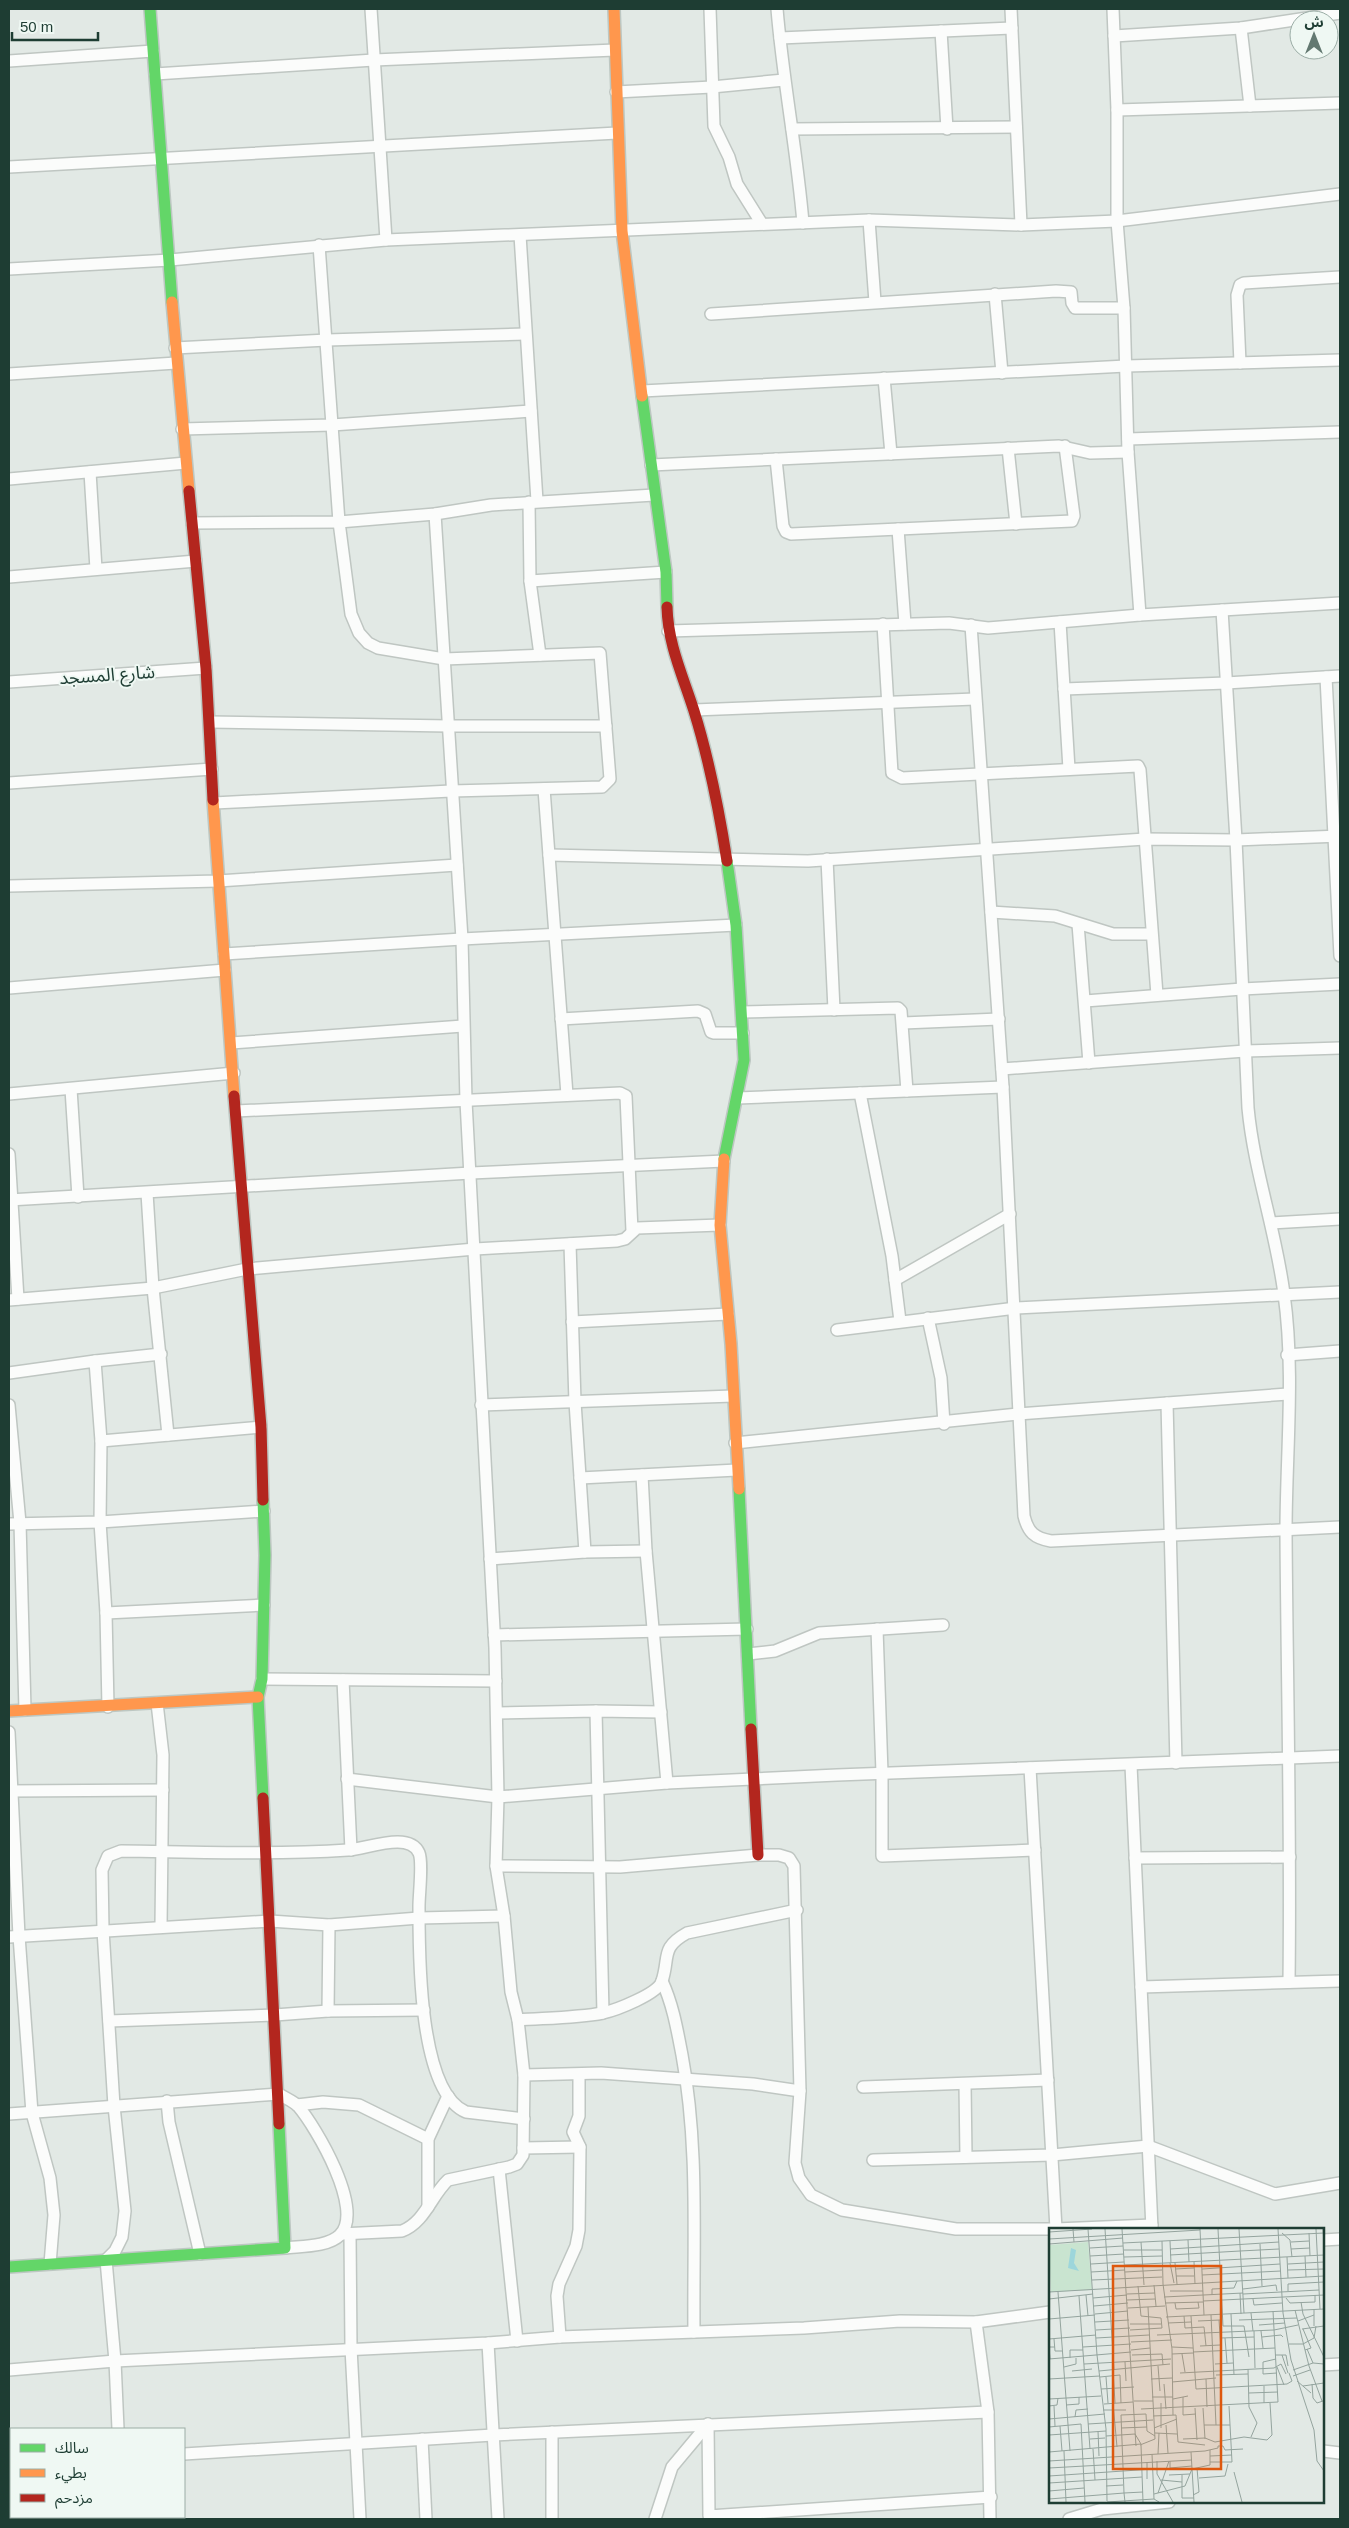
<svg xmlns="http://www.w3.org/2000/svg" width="1349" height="2528" viewBox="0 0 1349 2528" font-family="Arial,'Noto Sans Arabic',sans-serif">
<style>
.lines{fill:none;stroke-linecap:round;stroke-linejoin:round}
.street-casing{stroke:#bfc6c2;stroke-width:14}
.fast-casing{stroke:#bdc7c2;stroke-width:14}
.slow-casing{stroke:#bdc7c2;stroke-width:14}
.jam-casing{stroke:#bdc7c2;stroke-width:14}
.street{stroke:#fbfcfb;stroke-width:11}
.fast{stroke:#63d668;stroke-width:11}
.slow{stroke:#ff974d;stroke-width:11}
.jam{stroke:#b3261e;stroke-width:11}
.labels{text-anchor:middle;stroke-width:4;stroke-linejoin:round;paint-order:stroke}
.street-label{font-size:18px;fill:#1e3d33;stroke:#eff8f3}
.inset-road{fill:none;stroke:#94a49e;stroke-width:1}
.view{fill:#de580e;fill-opacity:0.15;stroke:#de580e;stroke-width:2.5}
.inset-edge{fill:none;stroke:#1e3d33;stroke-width:2.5}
</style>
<rect width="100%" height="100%" fill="#e2e9e5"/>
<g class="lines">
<defs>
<g id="street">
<path d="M 371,9 L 386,240"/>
<path d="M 710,9 L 714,126 L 729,157 L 737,184 L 762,224"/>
<path d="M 777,9 C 783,81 797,151 803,223"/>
<path d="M 1011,9 L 1021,225"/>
<path d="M 1113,9 L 1117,110 L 1117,221 L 1124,308 L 1128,452 L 1140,615"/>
<path d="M 1241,28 L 1250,106"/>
<path d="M 941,31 L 947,129"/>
<path d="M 1114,36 L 1241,28 L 1340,13"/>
<path d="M 780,38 L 1012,28"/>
<path d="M 9,61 L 153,51"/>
<path d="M 155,74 L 374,60 L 615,50"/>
<path d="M 616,92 L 712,87 L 784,80"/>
<path d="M 1117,110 L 1340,103"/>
<path d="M 792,129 L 1016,127"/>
<path d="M 9,167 L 617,133"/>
<path d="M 869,220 L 875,302"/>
<path d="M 520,235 L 537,501"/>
<path d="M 9,269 L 170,260 L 386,240 L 869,220 L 1021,225 L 1117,221 L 1340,194"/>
<path d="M 995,294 L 1002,373"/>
<path d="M 711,314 L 1056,291 L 1071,292 L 1072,303 L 1075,308 L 1124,308"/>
<path d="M 175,348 L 327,340 L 525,334"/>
<path d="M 1240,363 L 1237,295 L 1240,285 L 1244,283 L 1340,277"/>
<path d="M 9,374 L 176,363"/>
<path d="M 884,378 L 891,454"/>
<path d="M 642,391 L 1126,366 L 1340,360"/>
<path d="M 182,429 L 332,425 L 531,411"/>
<path d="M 1128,439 L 1340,432"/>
<path d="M 1008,448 L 1016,524"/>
<path d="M 776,459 L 783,526 L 786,532 L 791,534 L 1072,521 L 1074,516 L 1065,446"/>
<path d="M 651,465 L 1059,446 L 1090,453 L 1128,452"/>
<path d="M 90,472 L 96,569"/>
<path d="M 9,479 L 186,463"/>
<path d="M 529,502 L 530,581 L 540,655"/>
<path d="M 192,523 L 339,522 L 435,514 L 491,505 L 654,495"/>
<path d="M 898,529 L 905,624"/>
<path d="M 9,577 L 196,561"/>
<path d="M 530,581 L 666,572"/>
<path d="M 1222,610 L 1236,840 L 1248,1108 C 1254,1171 1276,1231 1284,1294 C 1295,1372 1286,1454 1286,1532 C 1287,1682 1291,1832 1289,1982"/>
<path d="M 1060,622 L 1069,769"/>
<path d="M 883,624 L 892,773 L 902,778 L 1138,766 L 1140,770 L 1157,995"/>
<path d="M 971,625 L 1003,1087 L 1024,1516 C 1028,1532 1034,1538 1051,1541 L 1340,1527"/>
<path d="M 668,631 L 949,623 L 988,628 L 1140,615 L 1340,603"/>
<path d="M 1326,677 L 1340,956"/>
<path d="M 9,682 L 206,668"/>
<path d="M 1064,689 L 1226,683 L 1340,676"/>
<path d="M 694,710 L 975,699"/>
<path d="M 210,722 L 449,726 L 606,726"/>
<path d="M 9,783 L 212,769"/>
<path d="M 544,789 L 567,1095"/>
<path d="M 214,803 L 451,791 L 602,787 L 610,779 L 600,653 L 444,659 L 378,648 L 368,643 L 359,633 L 351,614 L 339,522 L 319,245"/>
<path d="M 549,855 L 808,861 L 1145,839 L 1236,840 L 1340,836"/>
<path d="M 827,859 L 834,1010"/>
<path d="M 9,886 L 218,881 L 457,865"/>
<path d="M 991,912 L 1055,916 L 1113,934 L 1151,934"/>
<path d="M 1078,924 L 1089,1063"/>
<path d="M 224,954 L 462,939 L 736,925"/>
<path d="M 9,988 L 225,970"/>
<path d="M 1085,1001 L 1242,989 L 1340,984"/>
<path d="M 742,1012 L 898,1008 L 901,1011 L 907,1091"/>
<path d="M 561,1019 L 698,1011 L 705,1014 L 711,1032 L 714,1033 L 743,1033"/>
<path d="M 903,1023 L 999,1019"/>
<path d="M 231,1043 L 463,1026"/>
<path d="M 1002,1069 L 1245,1051 L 1340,1048"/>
<path d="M 71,1089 L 78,1197"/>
<path d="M 860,1093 L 892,1256 L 900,1321"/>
<path d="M 9,1094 L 234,1073"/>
<path d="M 737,1098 L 1003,1087"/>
<path d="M 236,1111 L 620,1093 L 626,1096 L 632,1231"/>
<path d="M 9,1154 L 18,1299"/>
<path d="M 147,1193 L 153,1288 L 168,1435"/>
<path d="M 9,1200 L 471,1173 L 724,1161"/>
<path d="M 1271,1223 L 1340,1219"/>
<path d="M 570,1244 L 575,1402 L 585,1552"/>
<path d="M 895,1280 L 1010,1214"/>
<path d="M 9,1300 L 153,1288 L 247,1269 L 475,1249 L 617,1241 L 625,1239 L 637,1228 L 720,1225"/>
<path d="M 928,1318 L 941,1378 L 944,1424"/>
<path d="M 572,1322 L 728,1314"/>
<path d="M 837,1330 L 1016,1308 L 1340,1292"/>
<path d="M 1287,1355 L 1340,1351"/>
<path d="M 95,1361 L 161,1354"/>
<path d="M 9,1373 L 95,1361 L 101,1441 L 100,1522 L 106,1613 L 108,1707"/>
<path d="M 1167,1403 L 1176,1763"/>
<path d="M 9,1405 L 20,1523 L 25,1710"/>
<path d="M 481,1405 L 733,1396"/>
<path d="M 101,1441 L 261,1427"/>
<path d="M 735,1443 L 1018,1414 L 1288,1394"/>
<path d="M 642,1475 L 646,1551 L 667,1783"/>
<path d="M 580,1478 L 737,1470"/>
<path d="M 9,1524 L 100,1522 L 264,1511"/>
<path d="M 490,1559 L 585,1552 L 646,1551"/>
<path d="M 106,1613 L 264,1605"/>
<path d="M 877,1629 L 882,1773 L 882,1856 L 1035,1850"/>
<path d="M 494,1635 L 747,1629"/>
<path d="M 748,1654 L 775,1651 L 819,1633 L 943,1625"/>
<path d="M 262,1679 L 496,1681"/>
<path d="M 343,1680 L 351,1850"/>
<path d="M 157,1703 L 163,1755 L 161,1926"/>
<path d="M 596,1711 L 603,2013"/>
<path d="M 497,1713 L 596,1711 L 661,1712"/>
<path d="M 9,1732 L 19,1936 L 32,2113 L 50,2178 L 54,2215 L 50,2264"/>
<path d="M 1131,1765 L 1152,2229"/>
<path d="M 1030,1768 L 1056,2229"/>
<path d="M 347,1779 L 498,1797 L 667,1783 L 837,1775 L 1340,1756"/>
<path d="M 9,1791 L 163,1790"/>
<path d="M 1135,1858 L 1290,1857"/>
<path d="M 496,1866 L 620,1867 L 758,1855 L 779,1855 L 789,1858 L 794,1866 L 800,2091 L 795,2163 L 799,2178 L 811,2195 L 842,2210 L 956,2229 L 1052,2229"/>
<path d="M 9,1937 L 270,1921 L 329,1925 L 419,1918 L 504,1916"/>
<path d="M 662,1981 C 673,2005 677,2029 682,2055 C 699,2146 693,2239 694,2332"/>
<path d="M 1141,1987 L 1340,1981"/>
<path d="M 328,2011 L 329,1925"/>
<path d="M 518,2020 C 546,2018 576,2018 603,2013 C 616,2010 658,1994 662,1981 C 670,1957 660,1948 687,1933 L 797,1910"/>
<path d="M 109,2021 L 275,2015 L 328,2011 L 424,2010"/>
<path d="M 524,2075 L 601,2073 L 753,2084 L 800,2091"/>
<path d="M 965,2084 L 966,2157"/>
<path d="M 863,2087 L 1048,2080"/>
<path d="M 167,2101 L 169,2122 L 200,2254"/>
<path d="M 297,2105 L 323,2102 L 359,2105 L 428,2139"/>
<path d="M 9,2114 L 279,2094 C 285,2098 293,2101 298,2106 C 316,2127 365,2210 340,2235 C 328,2247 301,2246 285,2248"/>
<path d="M 523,2148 L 580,2147"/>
<path d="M 873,2160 L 1052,2155 L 1148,2146 L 1275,2194 L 1340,2183"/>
<path d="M 499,2169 L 517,2341"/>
<path d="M 428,2207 L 428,2139 L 448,2096"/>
<path d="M 1056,2229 L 1152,2225"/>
<path d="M 341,2234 L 402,2231 C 425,2222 431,2196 448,2180 L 509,2167 L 517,2164 L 523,2155 L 524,2075 L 518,2020 L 511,1992 L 504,1916 L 496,1866 L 498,1797 L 495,1648 L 466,1101 L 462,939 L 435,514"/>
<path d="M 350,2234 L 351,2348 L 360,2519"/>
<path d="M 1323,2240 L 1340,2239"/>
<path d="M 976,2322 L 988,2412 L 990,2519"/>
<path d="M 560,2337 L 557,2296 L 559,2284 L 576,2246 L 579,2230 L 580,2147 L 573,2132 L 579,2116 L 579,2075"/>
<path d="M 488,2343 L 498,2519"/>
<path d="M 1323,2365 L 1340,2364"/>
<path d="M 9,2370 L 115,2361 L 488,2343 L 560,2337 L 804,2328 L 900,2321 L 976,2322 L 1050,2312"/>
<path d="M 708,2424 L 709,2516 L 991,2497"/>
<path d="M 118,2429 L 115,2361 L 106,2260 L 115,2251 L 122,2237 L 125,2211 L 114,2106 L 103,1930 L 102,1870 L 108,1856 L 121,1851 C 197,1852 272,1855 348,1850 C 367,1849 409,1831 419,1853 C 423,1862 419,1894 419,1906 C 419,1952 418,2092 466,2112 L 524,2119"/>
<path d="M 552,2432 L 552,2519"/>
<path d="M 422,2439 L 426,2519"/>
<path d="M 1323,2451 L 1340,2453"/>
<path d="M 184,2454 L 493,2435 L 988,2412"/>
<path d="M 9,2460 L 11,2459"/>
<path d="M 123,2517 L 123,2519"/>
<path d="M 655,2519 L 672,2467 L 708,2424"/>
<path d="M 1069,2519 L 1102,2509 L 1169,2502"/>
</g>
<g id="fast">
<path d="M 150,9 L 172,302"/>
<path d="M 642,396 L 666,572 L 667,607"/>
<path d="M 724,1159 L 744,1060 L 736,925 L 727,861"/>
<path d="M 739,1489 L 751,1729"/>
<path d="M 263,1798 L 258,1697 L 262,1679 L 265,1555 L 263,1500"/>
<path d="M 9,2267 L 285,2248 L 279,2124"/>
</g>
<g id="slow">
<path d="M 614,9 L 622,231 L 642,396"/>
<path d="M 172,302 L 189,491"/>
<path d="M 213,800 L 234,1096"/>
<path d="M 724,1159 L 720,1225 L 731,1344 L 739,1489"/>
<path d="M 9,1711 L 258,1697"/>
</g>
<g id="jam">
<path d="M 189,491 L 206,668 L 213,800"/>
<path d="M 667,607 C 668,645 683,676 694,711 C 709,759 719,810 727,861"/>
<path d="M 234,1096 L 261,1427 L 263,1500"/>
<path d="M 751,1729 L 758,1855"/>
<path d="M 263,1798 L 279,2124"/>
</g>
</defs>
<use href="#street" class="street-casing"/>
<use href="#fast" class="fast-casing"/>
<use href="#slow" class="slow-casing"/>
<use href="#jam" class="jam-casing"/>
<use href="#street" class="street"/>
<use href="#fast" class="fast"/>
<use href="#slow" class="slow"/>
<use href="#jam" class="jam"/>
</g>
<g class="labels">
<g class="street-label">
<text transform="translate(107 675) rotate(-4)" y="6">شارع المسجد</text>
</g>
</g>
<g transform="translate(1049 2228)">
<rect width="275" height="275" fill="#e2e9e5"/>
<path d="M 39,14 L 43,62 L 2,64 L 0,17 Z" fill="#c9e4d0"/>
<path d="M 22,20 L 27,22 L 25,35 L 30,43 L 19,40 Z" fill="#9dd6db"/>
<path class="inset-road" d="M 24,1 L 25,14 L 74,10M 39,1 L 48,127 L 57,201 L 58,273M 56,1 L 65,142M 73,1 L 87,218M 151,1 L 155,87M 169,1 L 174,98 L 195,98 L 200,129M 190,1 L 195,85M 229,1 L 234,85 L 242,132 L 265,202 L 268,233 L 275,243M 267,1 L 271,81M 274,1 L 275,16M 0,4 L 43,1M 233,5 L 241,12 L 243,29M 260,5 L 261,28M 0,11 L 151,2M 139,12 L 140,34M 113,13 L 114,56 L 123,121 L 124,187M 121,13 L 122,35M 92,14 L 95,57M 242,14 L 260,13M 74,15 L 275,5M 0,16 L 25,14M 211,16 L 213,58M 41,20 L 74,18M 121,21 L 230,14M 242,21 L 261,20M 75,22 L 113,22M 191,23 L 230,21M 121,27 L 191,23M 41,28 L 75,26M 256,28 L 257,49M 75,29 L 113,28M 238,29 L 239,50M 145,34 L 146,56M 121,35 L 125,55M 126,35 L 128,56M 42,36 L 75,34M 239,36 L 275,34M 76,37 L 275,27M 126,41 L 145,40M 153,41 L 231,36M 239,42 L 275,41M 42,44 L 76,42M 76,44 L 113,42M 153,47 L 232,43M 127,48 L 145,48M 43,52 L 113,49M 0,53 L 0,78M 105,57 L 107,78M 194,61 L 227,57 L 228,63M 121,63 L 154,63M 239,63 L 239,56 L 275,54M 0,64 L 275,48M 9,64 L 21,223M 191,65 L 192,86M 78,66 L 106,65M 194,66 L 270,62M 37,67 L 39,88M 163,67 L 163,61 L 185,60 L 188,53M 30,68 L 41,221M 115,69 L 194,65M 44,70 L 78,67M 237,70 L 241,75 L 266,74 L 266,67M 0,71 L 44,66M 204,71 L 205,77 L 233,75M 78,72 L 106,71M 154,73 L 275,67M 252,74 L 254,86 L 275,129M 116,75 L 154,74M 126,75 L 127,81 L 150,80 L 149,74M 45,78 L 79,75M 79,80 L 116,78M 265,81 L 265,98M 246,82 L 260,138 L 273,173M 202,85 L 204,103M 46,86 L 79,83M 182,86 L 185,147M 162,87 L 167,197M 135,88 L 136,100 L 155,99 L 157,118M 142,88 L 147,161 L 238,156 L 243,153 L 240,145M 117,89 L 275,81M 0,91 L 46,87M 170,92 L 172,122M 190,92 L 248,90M 149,93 L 171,92M 249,93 L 265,87M 46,94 L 80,92M 119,95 L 142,94M 81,96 L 112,96M 210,97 L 236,95M 253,101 L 275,98M 254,101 L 262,120 L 256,122M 47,102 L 81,100M 81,102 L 113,100 L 112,90 L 92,88 L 89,58M 205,103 L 206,140M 212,103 L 214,120M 108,107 L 225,102 L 249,97M 213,109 L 232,107 L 234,109M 47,110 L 100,107M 171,110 L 205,109M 176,110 L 178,135M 0,111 L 47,107M 5,111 L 6,123 L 13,123M 82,114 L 123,112M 240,116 L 254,116 L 265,110 L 267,98M 151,118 L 171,117M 34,119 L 82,116M 123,119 L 144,120M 258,121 L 264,135M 82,122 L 101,120M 144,124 L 226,120M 123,126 L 144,125M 133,126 L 136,144M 83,127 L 113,126 L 114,137M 226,127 L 237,127 L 239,138M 233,127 L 239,145M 21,130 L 21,122 L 34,122M 0,131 L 82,124M 1,131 L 0,119 L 6,119M 227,131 L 214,134 L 214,146 L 228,145M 76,134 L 77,153M 35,136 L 122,131M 166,136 L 184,135M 109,138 L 111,163M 15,139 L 27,136 L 27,130M 228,139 L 235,157M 199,141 L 200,179 L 208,195 L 202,209M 64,142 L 66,175M 244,142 L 264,135 L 275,136M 23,143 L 43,141M 50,143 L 121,136M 131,145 L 225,140 L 232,136 L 237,146M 167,147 L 199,146M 244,148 L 261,142M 51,149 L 71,147 L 72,175M 57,149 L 59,175M 0,151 L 51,148M 102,151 L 123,150M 157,151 L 158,179M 248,153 L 262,165M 123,154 L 167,150M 115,156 L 117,181M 263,156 L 264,170 L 268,175 L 274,173M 215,158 L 215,175M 254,158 L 275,155M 52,161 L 85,159M 200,165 L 229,164M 103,169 L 124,169M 134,169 L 134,187 L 147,186M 0,171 L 52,168M 124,171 L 139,168M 85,173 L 104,173M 64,175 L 68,219M 112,175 L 112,200M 55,176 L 84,174M 17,177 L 30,176 L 30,169M 0,178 L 8,177 L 9,170M 5,178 L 6,198M 146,180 L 148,212M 154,180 L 156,211M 92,181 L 229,174 L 224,83M 54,182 L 77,182M 104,188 L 127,187 L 129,214 L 156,217M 26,189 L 27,182 L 39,181M 0,191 L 56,186M 39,196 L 104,192M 117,197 L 119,225M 155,197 L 181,197M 11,198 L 13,223M 0,199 L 32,196 L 36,274M 72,200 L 98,199M 105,200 L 128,191M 49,203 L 50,228M 106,205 L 128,206M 0,207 L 57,203M 41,211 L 56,210M 134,211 L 156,210 L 166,214 L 195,209 L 218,212 L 223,207 L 221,175M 91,217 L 106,211 L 99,79M 92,217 L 94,274M 44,221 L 46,252M 15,223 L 17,274M 0,224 L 92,216 L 86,206 L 57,208M 142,224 L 145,274M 103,226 L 105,271M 109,226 L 110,205M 161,228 L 183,227M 0,233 L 156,223 L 169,220 L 169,218 L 174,218 L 176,222 L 194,221M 108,233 L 108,246 L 124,274M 121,233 L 121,240 L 143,238M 98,234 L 98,251M 161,234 L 183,234 L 180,178M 0,240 L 143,232M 185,244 L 193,274M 120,247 L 141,246M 133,247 L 133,270 L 145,270M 0,248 L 104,241M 150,250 L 176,248 L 179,236M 112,252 L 133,254M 0,255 L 93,249M 57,258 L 74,257M 0,263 L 35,260M 94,264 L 75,265 L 72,187 L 97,186 L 98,203 L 106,208M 109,265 L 120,233M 105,266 L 136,258 L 143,241 L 161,237 L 161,222M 144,267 L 150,264 L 148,240M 0,271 L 75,265 L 76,274M 58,274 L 105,271 L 110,274"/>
<path class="view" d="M 64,38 L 172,38 L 172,241 L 64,241 Z"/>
<rect width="275" height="275" class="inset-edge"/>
</g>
<rect width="1349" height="2528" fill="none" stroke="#1e3d33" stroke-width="20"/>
<rect x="10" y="2428" width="175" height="90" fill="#eff8f3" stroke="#9bada6"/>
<rect x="20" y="2444" width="25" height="8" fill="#63d668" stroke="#9bada6"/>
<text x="55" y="2453" font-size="15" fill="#1e3d33">سالك</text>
<rect x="20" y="2469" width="25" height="8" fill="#ff974d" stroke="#9bada6"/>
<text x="55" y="2478" font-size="15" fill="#1e3d33">بطيء</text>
<rect x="20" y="2494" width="25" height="8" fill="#b3261e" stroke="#9bada6"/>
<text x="55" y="2503" font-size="15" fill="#1e3d33">مزدحم</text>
<g transform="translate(1314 35)"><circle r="24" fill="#eff8f3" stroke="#9bada6"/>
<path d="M0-4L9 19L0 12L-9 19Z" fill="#637971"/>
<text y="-8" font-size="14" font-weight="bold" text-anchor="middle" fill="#1e3d33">ش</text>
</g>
<path d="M12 32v8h86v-8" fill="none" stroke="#1e3d33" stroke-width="2.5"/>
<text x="20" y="32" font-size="15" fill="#1e3d33" stroke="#eff8f3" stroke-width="4" paint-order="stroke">50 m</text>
</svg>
